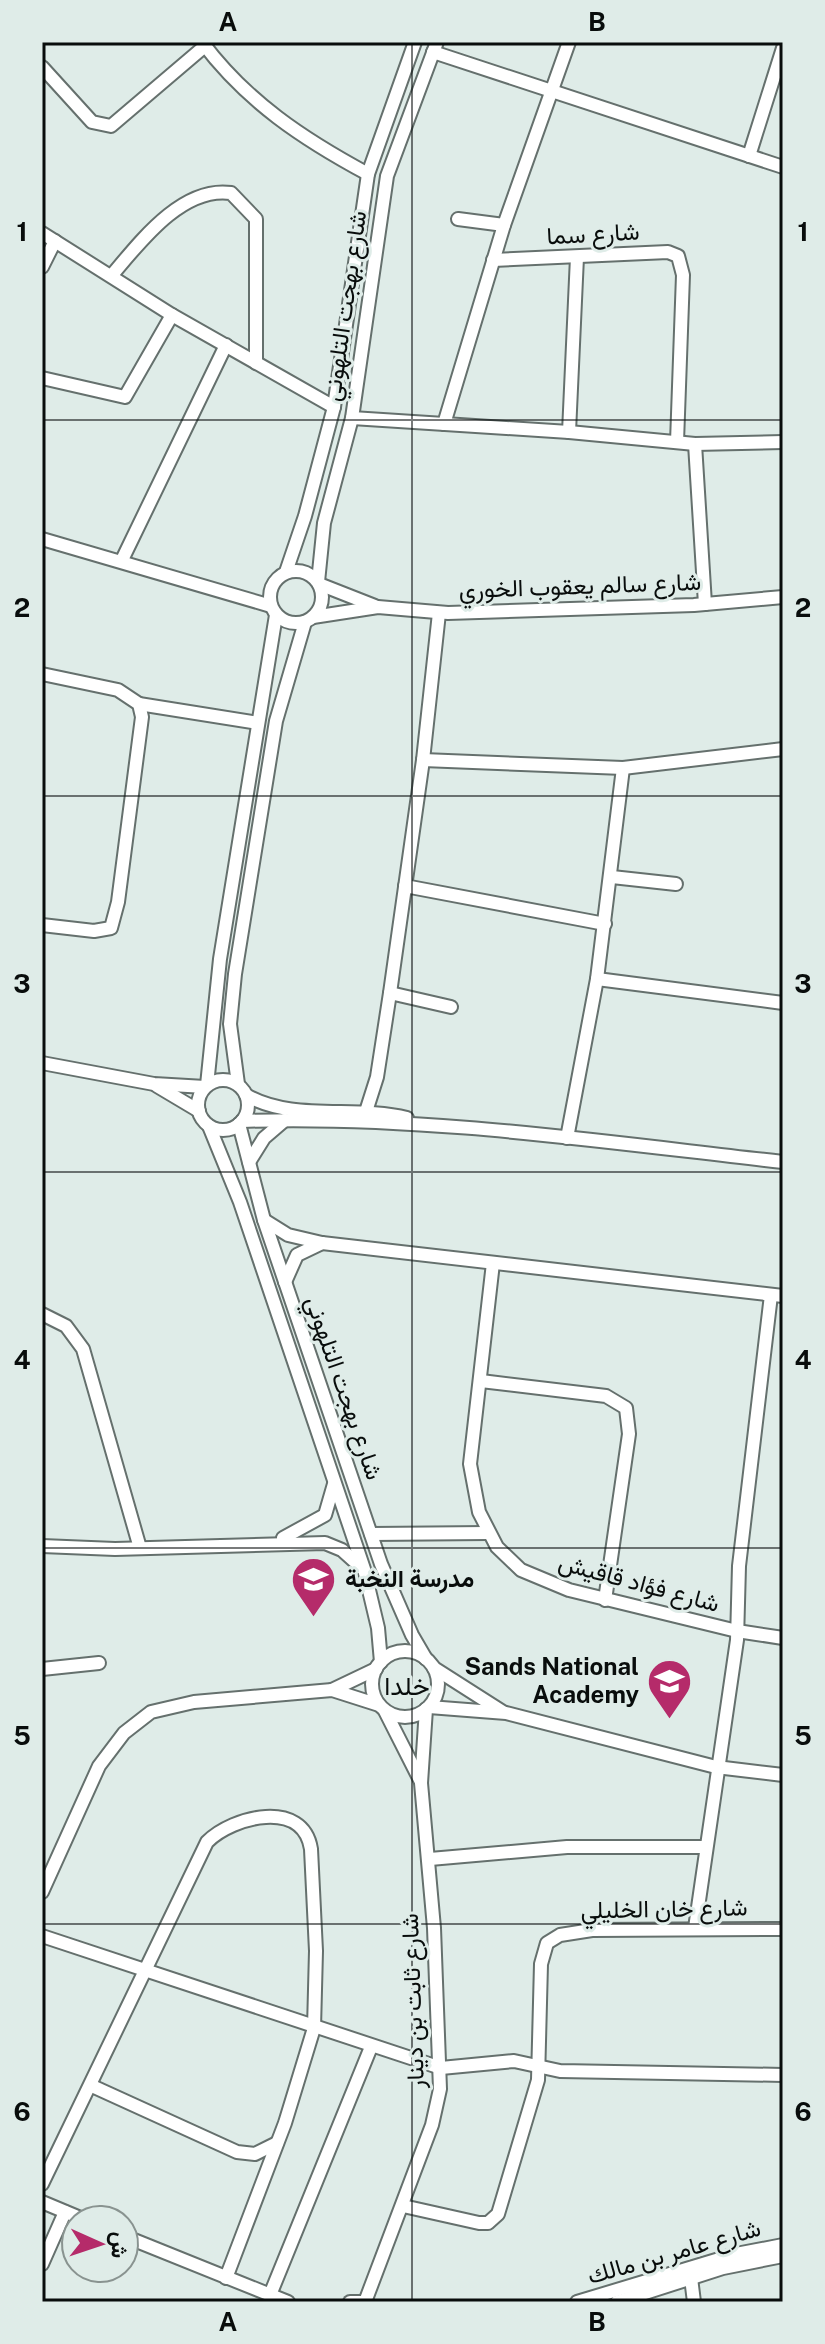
<svg xmlns="http://www.w3.org/2000/svg" width="825" height="2344" viewBox="0 0 825 2344" font-family="'Public Sans',Vazirmatn,sans-serif">
<style>
.lines{fill:none;stroke-linecap:round;stroke-linejoin:round}
.minor-casing{stroke:#65706d;stroke-width:16}
.minor{stroke:#fff;stroke-width:12}
.grid{fill:none;stroke:#090d0c;stroke-width:2;stroke-opacity:0.55}
.labels{text-anchor:middle;stroke-width:6;stroke-linejoin:round;paint-order:stroke}
.street-label{font-size:24px;fill:#090d0c;stroke:#dfece8}
.poi-label{font-size:24px;font-weight:bold;fill:#090d0c;stroke:#dfece8;text-anchor:start}
.neighbourhood-label{font-size:26px;fill:#090d0c;stroke:#dfece8}
.neatline{fill:none;stroke:#090d0c;stroke-width:3}
.grid-label{font-size:26px;text-anchor:middle;font-weight:bold;fill:#090d0c}
</style>
<rect width="100%" height="100%" fill="#dfece8"/>
<g class="lines">
<defs>
<g id="minor">
<path d="M 202,42 C 247,102 303,139 368,174"/>
<path d="M 433,52 L 783,167"/>
<path d="M 42,67 L 92,122 L 111,126 L 205,46"/>
<path d="M 749,156 L 783,48"/>
<path d="M 458,219 L 504,225"/>
<path d="M 42,233 L 172,315 L 334,407"/>
<path d="M 493,260 L 668,252 L 678,256 L 683,275 L 677,442"/>
<path d="M 42,267 L 55,241"/>
<path d="M 112,275 C 140,242 182,186 231,193 L 256,219 L 256,363"/>
<path d="M 42,378 L 125,397 L 172,315"/>
<path d="M 352,418 L 569,432 L 695,444 L 783,442"/>
<path d="M 444,424 L 504,225 L 569,42"/>
<path d="M 569,432 L 577,257"/>
<path d="M 695,444 L 705,604"/>
<path d="M 42,539 L 271,606"/>
<path d="M 122,560 L 226,345"/>
<circle cx="296" cy="597" r="26"/>
<path d="M 286,572 L 305,516 L 334,407 L 368,174 L 415,42"/>
<path d="M 318,582 L 324,523 L 352,418 L 387,176 L 437,42"/>
<path d="M 319,584 L 375,606"/>
<path d="M 313,617 L 378,607 L 448,613 L 694,605 L 783,597"/>
<path d="M 42,674 L 118,690 L 139,704 L 142,717 L 118,902 L 111,928 L 94,931 L 42,925"/>
<path d="M 139,704 L 258,723"/>
<path d="M 423,760 L 623,768 L 783,749"/>
<path d="M 612,877 L 676,884"/>
<path d="M 405,886 L 605,924"/>
<path d="M 597,979 L 783,1003"/>
<path d="M 390,993 L 451,1007"/>
<path d="M 42,1063 L 154,1084 L 205,1087"/>
<circle cx="223" cy="1105" r="25"/>
<path d="M 238,1084 L 230,1024 L 235,974 L 276,721 L 305,622"/>
<path d="M 207,1085 L 220,959 L 276,615"/>
<path d="M 157,1086 L 199,1111"/>
<path d="M 246,1095 C 292,1122 356,1105 407,1118"/>
<path d="M 242,1121 C 423,1115 603,1142 783,1162"/>
<path d="M 363,1121 L 377,1077 L 390,993 L 423,760 L 439,613"/>
<path d="M 239,1124 L 264,1220 L 381,1564 L 412,1635 L 426,1659"/>
<path d="M 209,1126 L 240,1202 L 364,1569 L 378,1628 L 381,1662"/>
<path d="M 567,1138 L 597,979 L 623,768"/>
<path d="M 249,1162 L 264,1138 L 285,1120"/>
<path d="M 264,1220 L 288,1235 L 322,1243 L 783,1296"/>
<path d="M 493,1263 L 470,1464 L 479,1512 L 497,1547 L 521,1570 L 569,1590 L 737,1631 L 783,1638"/>
<path d="M 285,1282 L 297,1255 L 322,1243"/>
<path d="M 42,1314 L 66,1326 L 83,1349 L 140,1548"/>
<path d="M 481,1381 L 606,1396 L 626,1408 L 629,1434 L 605,1600"/>
<path d="M 371,1534 L 488,1533"/>
<path d="M 283,1538 L 325,1515 L 334,1484"/>
<path d="M 42,1546 L 115,1549 L 325,1543 L 342,1550 L 362,1568"/>
<circle cx="405" cy="1684" r="33"/>
<path d="M 434,1668 L 503,1712"/>
<path d="M 42,1669 L 99,1663"/>
<path d="M 332,1690 L 376,1669"/>
<path d="M 429,1707 L 506,1713 L 716,1767 L 783,1775"/>
<path d="M 385,1711 L 420,1780"/>
<path d="M 430,1859 L 567,1847 L 705,1847"/>
<path d="M 42,1892 L 99,1766 L 124,1733 L 151,1712 L 194,1702 L 332,1690 L 379,1705"/>
<path d="M 695,1928 L 737,1640 L 739,1566 L 771,1295"/>
<path d="M 42,1936 L 441,2068 L 514,2061 L 560,2071 L 783,2075"/>
<path d="M 92,2086 L 237,2152 L 255,2154 L 277,2143"/>
<path d="M 42,2184 L 207,1842 C 233,1816 303,1799 311,1849 L 316,1951 L 314,2028 L 285,2123 L 226,2278"/>
<path d="M 42,2202 L 85,2220"/>
<path d="M 403,2206 L 479,2223 L 488,2223 L 498,2214 L 538,2080 L 541,1964 L 547,1943 L 560,1935 L 592,1930 L 783,1929"/>
<path d="M 124,2236 L 288,2302"/>
<path d="M 42,2264 L 65,2212"/>
<path d="M 691,2278 L 694,2302"/>
<path d="M 270,2295 L 371,2047"/>
<path d="M 350,2302 L 364,2302"/>
<path d="M 365,2302 L 432,2125 L 440,2089 L 434,1928 L 421,1783 L 426,1709"/>
<path d="M 577,2302 L 736,2254 L 783,2245"/>
<path d="M 617,2302 L 723,2268 L 783,2256"/>
</g>
</defs>
<use href="#minor" class="minor-casing"/>
<use href="#minor" class="minor"/>
</g>
<path class="grid" d="M 412,42 L 412,2302M 42,420 L 783,420M 42,796 L 783,796M 42,1172 L 783,1172M 42,1548 L 783,1548M 42,1924 L 783,1924"/>
<defs>
<symbol id="school-pin" viewBox="-11 -11 22 30"><path d="M0 17L-7.5 6A9.5 9.5 0 1 1 7.5 6Z" fill="#b52b6a" stroke="#dfece8"/><path d="M0-5L7-2L0 1L-7-2ZM-4 1L0 2.5L4 1V4Q0 6-4 4Z" fill="#fff"/></symbol>
</defs>
<g fill-rule="evenodd">
<use href="#school-pin" x="288" y="1554" width="51" height="69"/>
<use href="#school-pin" x="644" y="1656" width="51" height="69"/>
</g>
<g class="labels">
<g class="street-label">
<text transform="translate(593 234) rotate(-3)" y="8">شارع سما</text>
<text transform="translate(345 306) rotate(-82)" y="8">شارع بهجت التلهوني</text>
<text transform="translate(580 586) rotate(-2)" y="8">شارع سالم يعقوب الخوري</text>
<text transform="translate(344 1388) rotate(71)" y="8">شارع بهجت التلهوني</text>
<text transform="translate(639 1583) rotate(15)" y="8">شارع فؤاد قاقيش</text>
<text transform="translate(664 1909) rotate(-1)" y="8">شارع خان الخليلي</text>
<text transform="translate(413 2001) rotate(-92)" y="8">شارع ثابت بن دينار</text>
<text transform="translate(674 2252) rotate(-16)" y="8">شارع عامر بن مالك</text>
</g>
<g class="poi-label">
<text x="345" y="1587">مدرسة النخبة</text>
<text x="639" y="1675" text-anchor="end">Sands National<tspan x="639" dy="28">Academy</tspan></text>
</g>
<g class="neighbourhood-label">
<text x="407" y="1695">خلدا</text>
</g>
</g>
<rect width="825" height="2344" fill="none" stroke="#dfece8" stroke-width="88"/>
<g transform="translate(100 2244) rotate(93)"><circle r="38" fill="#dfece8" stroke="#899390" stroke-width="2"/>
<path d="M0-6L14 30L0 20L-14 30Z" fill="#b52b6a"/>
<text y="-12" font-size="22" font-weight="bold" text-anchor="middle" fill="#090d0c">ش</text>
</g>
<rect x="44" y="44" width="737" height="2256" class="neatline"/>
<g class="grid-label">
<text x="228" y="31">A</text>
<text x="597" y="31">B</text>
<text x="22" y="241">1</text>
<text x="803" y="241">1</text>
<text x="22" y="617">2</text>
<text x="803" y="617">2</text>
<text x="22" y="993">3</text>
<text x="803" y="993">3</text>
<text x="22" y="1369">4</text>
<text x="803" y="1369">4</text>
<text x="22" y="1745">5</text>
<text x="803" y="1745">5</text>
<text x="22" y="2121">6</text>
<text x="803" y="2121">6</text>
<text x="228" y="2331">A</text>
<text x="597" y="2331">B</text>
</g>
</svg>
